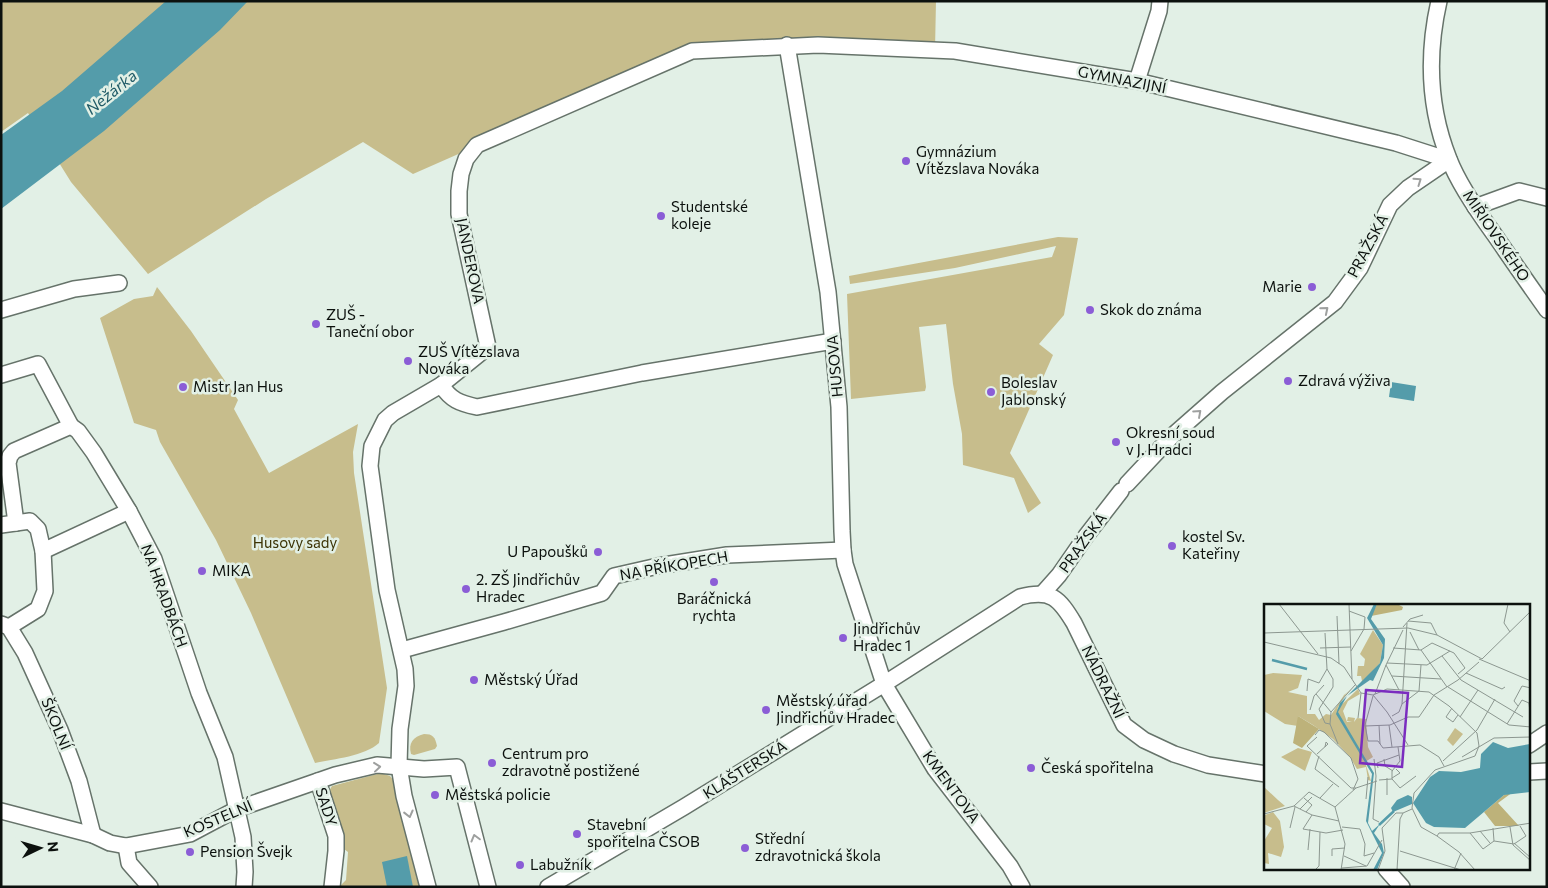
<svg xmlns="http://www.w3.org/2000/svg" width="1548" height="888" viewBox="0 0 1548 888" font-family="Commissioner,sans-serif">
<style>
.green{fill:#c7bd8c}
.water{fill:#549caa}
.lines{fill:none;stroke-linecap:round;stroke-linejoin:round}
.street-casing{stroke:#66736a;stroke-width:18}
.street{stroke:#fff;stroke-width:15}
.oneway{stroke:#9ea09f}
.poi-dot{fill:#8b5dd6;stroke:#e2f0e6;stroke-width:2}
.labels{text-anchor:middle;stroke-width:5;stroke-linejoin:round;paint-order:stroke}
.street-label{font-size:15px;fill:#0c110e;stroke:#e2f0e6}
.poi-label{font-size:15px;fill:#0c110e;stroke:#e2f0e6;text-anchor:start}
.park-label{font-size:15px;fill:#3c3304;stroke:#e2f0e6}
.water-label{font-size:16px;font-style:italic;fill:#205b67;stroke:#e2f0e6}
.inset-river{fill:none;stroke:#549caa;stroke-width:2.5}
.inset-road{fill:none;stroke:#8c9790;stroke-width:1}
.view{fill:#7b2cbf;fill-opacity:0.15;stroke:#7b2cbf;stroke-width:2.5}
.inset-edge{fill:none;stroke:#0c110e;stroke-width:2.5}
</style>
<rect width="100%" height="100%" fill="#e2f0e6"/>
<g class="green">
<path d="M 1,1 L 936,1 L 935,50 L 692,51 L 413,174 L 363,142 L 266,199 L 148,274 L 71,182 L 28,113 L 1,132 Z"/>
<path d="M 1058,237 L 1078,238 L 1064,315 L 1039,344 L 1053,355 L 1010,453 L 1041,503 L 1028,513 L 1014,478 L 963,465 L 962,434 L 953,384 L 946,324 L 919,327 L 926,387 L 925,391 L 851,399 L 847,294 L 1052,257 L 1056,246 L 955,268 L 850,284 L 849,276 Z"/>
<path d="M 157,287 L 191,331 L 238,400 L 234,409 L 269,473 L 358,424 L 353,452 L 354,473 L 387,688 L 379,743 C 365,756 334,759 315,763 L 251,613 L 216,540 L 160,442 L 156,430 L 134,423 L 100,318 L 134,299 L 153,296 Z"/>
<path d="M 424,734 C 433,734 435,737 437,746 L 435,749 L 414,755 L 411,754 C 408,743 413,737 424,734 Z"/>
<path d="M 381,773 L 390,776 L 394,781 L 419,887 L 339,887 L 346,880 L 348,852 L 340,846 L 329,791 L 332,786 Z"/>
</g>
<g class="water">
<path d="M 166,1 L 248,1 L 220,30 L 104,131 L 1,209 L 1,135 L 62,91 Z"/>
<path d="M 1391,382 L 1416,386 L 1414,401 L 1389,397 Z"/>
<path d="M 407,856 L 413,887 L 387,887 L 382,862 Z"/>
</g>
<g class="lines">
<defs>
<g id="street">
<path d="M 1439,1 C 1427,54 1429,109 1449,159 C 1459,185 1478,212 1494,234 C 1512,260 1529,285 1547,310"/>
<path d="M 787,45 L 828,292 L 839,407 L 842,531 L 843,550 L 845,564 L 884,684 L 935,769 L 1010,866 L 1022,887"/>
<path d="M 1137,81 L 1159,11 L 1160,1"/>
<path d="M 1475,207 L 1519,191 L 1547,198"/>
<path d="M 1,310 L 74,289 L 119,283"/>
<path d="M 1,375 L 38,364 L 71,426 L 78,431 L 94,453 L 129,511 L 154,559 L 199,693 L 225,757 L 243,837 L 245,872 L 244,887"/>
<path d="M 441,385 C 451,400 459,403 477,407 L 642,373 L 833,341"/>
<path d="M 1127,484 L 1171,437 L 1222,392 L 1335,302 L 1360,268 L 1390,205 L 1408,188 L 1449,160"/>
<path d="M 16,523 L 8,463 L 10,456 L 14,451 L 71,426"/>
<path d="M 1,525 L 30,521 L 38,529 L 43,551 L 129,511"/>
<path d="M 1043,593 L 1059,575 L 1086,536 L 1121,491"/>
<path d="M 1,624 L 9,627 L 25,653 L 60,730 L 79,781 L 93,835"/>
<path d="M 9,627 L 38,609 L 45,591 L 43,551"/>
<path d="M 402,650 L 504,622 L 602,593 L 614,576 L 658,566 L 727,555 L 843,550"/>
<path d="M 1529,745 L 1547,733"/>
<path d="M 1529,772 L 1547,771"/>
<path d="M 318,781 L 336,836 L 336,851 L 332,887"/>
<path d="M 1,811 L 93,835 L 110,843 L 126,846 L 190,834 L 237,809 L 335,775 L 377,765 L 424,769 L 457,767 L 488,887"/>
<path d="M 126,846 L 129,863 L 150,887"/>
<path d="M 1386,869 L 1402,887"/>
<path d="M 428,887 L 404,796 L 399,766 L 400,729 L 406,686 L 405,669 L 387,590 L 370,466 L 372,446 L 385,420 L 393,413 L 441,385 L 488,347 L 459,214 L 459,191 L 461,174 L 466,159 L 477,145 L 692,51 L 818,45 L 955,51 L 1137,81 L 1396,143 L 1449,160"/>
<path d="M 548,887 L 684,807 L 884,684 L 1020,597 C 1051,589 1059,598 1074,623 L 1124,725 L 1144,740 L 1174,754 L 1208,765 L 1266,774"/>
</g>
</defs>
<use href="#street" class="street-casing"/>
<use href="#street" class="street"/>
</g>
<defs><path id="oneway-chevron" d="M-2-3.5L2.5 0L-2 3.5" fill="none" stroke-width="1.6" stroke-linecap="round" stroke-linejoin="round" transform="scale(1.25)"/></defs>
<g class="oneway">
<use href="#oneway-chevron" transform="translate(1418 181) rotate(-35)"/>
<use href="#oneway-chevron" transform="translate(1325 310) rotate(-40)"/>
<use href="#oneway-chevron" transform="translate(1198 413) rotate(-42)"/>
<use href="#oneway-chevron" transform="translate(377 767) rotate(-6)"/>
<use href="#oneway-chevron" transform="translate(409 814) rotate(76)"/>
<use href="#oneway-chevron" transform="translate(475 838) rotate(-105)"/>
</g>
<g class="poi-dot">
<circle cx="906" cy="161" r="5"/>
<circle cx="661" cy="216" r="5"/>
<circle cx="1312" cy="287" r="5"/>
<circle cx="1090" cy="310" r="5"/>
<circle cx="316" cy="324" r="5"/>
<circle cx="408" cy="361" r="5"/>
<circle cx="1288" cy="381" r="5"/>
<circle cx="183" cy="387" r="5"/>
<circle cx="991" cy="392" r="5"/>
<circle cx="1116" cy="442" r="5"/>
<circle cx="1172" cy="546" r="5"/>
<circle cx="598" cy="552" r="5"/>
<circle cx="202" cy="571" r="5"/>
<circle cx="714" cy="582" r="5"/>
<circle cx="466" cy="589" r="5"/>
<circle cx="843" cy="638" r="5"/>
<circle cx="474" cy="680" r="5"/>
<circle cx="766" cy="710" r="5"/>
<circle cx="492" cy="763" r="5"/>
<circle cx="1031" cy="768" r="5"/>
<circle cx="435" cy="795" r="5"/>
<circle cx="577" cy="834" r="5"/>
<circle cx="745" cy="848" r="5"/>
<circle cx="190" cy="852" r="5"/>
<circle cx="520" cy="865" r="5"/>
</g>
<g class="labels">
<g class="street-label">
<text transform="translate(1122 80) rotate(11)" y="5">GYMNAZIJNÍ</text>
<text transform="translate(1496 236) rotate(56)" y="5">MIŘIOVSKÉHO</text>
<text transform="translate(1368 246) rotate(-62)" y="5">PRAŽSKÁ</text>
<text transform="translate(470 261) rotate(78)" y="5">JANDEROVA</text>
<text transform="translate(835 366) rotate(-95)" y="5">HUSOVA</text>
<text transform="translate(1083 543) rotate(-54)" y="5">PRAŽSKÁ</text>
<text transform="translate(674 566) rotate(-10)" y="5">NA PŘÍKOPECH</text>
<text transform="translate(164 596) rotate(70)" y="5">NA HRADBÁCH</text>
<text transform="translate(1103 682) rotate(64)" y="5">NÁDRAŽNÍ</text>
<text transform="translate(56 724) rotate(68)" y="5">ŠKOLNÍ</text>
<text transform="translate(745 770) rotate(-32)" y="5">KLÁŠTERSKÁ</text>
<text transform="translate(951 787) rotate(54)" y="5">KMENTOVA</text>
<text transform="translate(326 807) rotate(72)" y="5">SADY</text>
<text transform="translate(218 819) rotate(-23)" y="5">KOSTELNÍ</text>
</g>
<g class="poi-label">
<text x="916" y="157">Gymnázium<tspan x="916" dy="17">Vítězslava Nováka</tspan></text>
<text x="671" y="212">Studentské<tspan x="671" dy="17">koleje</tspan></text>
<text x="1302" y="292" text-anchor="end">Marie</text>
<text x="1100" y="315">Skok do známa</text>
<text x="326" y="320">ZUŠ -<tspan x="326" dy="17">Taneční obor</tspan></text>
<text x="418" y="357">ZUŠ Vítězslava<tspan x="418" dy="17">Nováka</tspan></text>
<text x="1298" y="386">Zdravá výživa</text>
<text x="1001" y="388">Boleslav<tspan x="1001" dy="17">Jablonský</tspan></text>
<text x="193" y="392">Mistr Jan Hus</text>
<text x="1126" y="438">Okresní soud<tspan x="1126" dy="17">v J. Hradci</tspan></text>
<text x="1182" y="542">kostel Sv.<tspan x="1182" dy="17">Kateřiny</tspan></text>
<text x="588" y="557" text-anchor="end">U Papoušků</text>
<text x="212" y="576">MIKA</text>
<text x="476" y="585">2. ZŠ Jindřichův<tspan x="476" dy="17">Hradec</tspan></text>
<text x="714" y="604" text-anchor="middle">Baráčnická<tspan x="714" dy="17">rychta</tspan></text>
<text x="853" y="634">Jindřichův<tspan x="853" dy="17">Hradec 1</tspan></text>
<text x="484" y="685">Městský Úřad</text>
<text x="776" y="706">Městský úřad<tspan x="776" dy="17">Jindřichův Hradec</tspan></text>
<text x="502" y="759">Centrum pro<tspan x="502" dy="17">zdravotně postižené</tspan></text>
<text x="1041" y="773">Česká spořitelna</text>
<text x="445" y="800">Městská policie</text>
<text x="587" y="830">Stavební<tspan x="587" dy="17">spořitelna ČSOB</tspan></text>
<text x="755" y="844">Střední<tspan x="755" dy="17">zdravotnická škola</tspan></text>
<text x="200" y="857">Pension Švejk</text>
<text x="530" y="870">Labužník</text>
</g>
<g class="park-label">
<text x="295" y="548">Husovy sady</text>
</g>
<g class="water-label">
<text transform="translate(111 92) rotate(-39)" y="6">Nežárka</text>
</g>
</g>
<g transform="translate(1264 604)">
<rect width="266" height="266" fill="#e2f0e6"/>
<path d="M 109,26 L 119,41 L 116,59 L 94,83 L 98,77 L 97,72 L 93,72 L 94,62 L 100,62 L 101,55 L 96,50 ZM 9,69 L 38,71 L 34,84 L 24,88 L 43,92 L 43,110 L 51,110 L 55,116 L 62,110 L 67,111 L 80,91 L 91,82 L 82,90 L 73,105 L 94,85 L 96,90 L 84,97 L 79,107 L 83,118 L 88,118 L 83,117 L 84,113 L 91,114 L 90,118 L 93,114 L 102,115 L 104,143 L 109,153 L 101,158 L 107,177 L 104,176 L 102,163 L 93,165 L 86,153 L 69,135 L 49,121 L 34,112 L 34,122 L 21,120 L 0,107 L 0,71 ZM 191,124 L 199,130 L 189,142 L 183,136 ZM 34,144 L 48,148 L 41,167 L 17,153 ZM 0,183 L 14,196 L 21,202 L 0,209 ZM 9,208 L 16,217 L 20,243 L 17,253 L 4,249 L 5,260 L 0,259 L 0,237 L 8,224 L 0,220 L 1,211 Z" fill="#c7bd8c"/>
<path d="M 113,0 L 133,0 L 139,3 L 138,6 L 107,12 ZM 34,112 L 55,125 L 38,144 L 29,139 ZM 249,188 L 234,199 L 255,222 L 231,222 L 220,208 L 240,191 Z" fill="#bdb27a"/>
<path d="M 110,0 L 113,0 L 107,15 L 121,35 L 120,54 L 109,77 L 106,76 L 83,92 L 74,108 L 110,169 L 104,219 L 108,227 L 116,220 L 110,229 L 118,240 L 120,249 L 113,266 L 109,266 L 118,249 L 102,217 L 108,170 L 72,110 L 76,99 L 116,59 L 119,41 L 103,14 ZM 229,138 L 244,144 L 266,140 L 266,188 L 240,191 L 201,224 L 170,223 L 162,219 L 149,199 L 166,173 L 175,167 L 197,168 L 216,164 L 217,150 ZM 144,191 L 148,193 L 148,200 L 129,208 L 127,204 L 133,196 Z" fill="#549caa"/>
<path class="inset-river" d="M 8,56 L 43,65M 115,221 L 130,207"/>
<path class="inset-road" d="M 15,0 L 54,50M 85,0 L 86,26M 244,0 L 240,19 L 246,28M 85,7 L 101,13 L 100,25 L 87,47M 73,12 L 75,60M 144,17 L 167,19 L 173,31M 139,23 L 146,15 L 159,11M 86,26 L 88,75M 146,28 L 155,46M 0,29 L 144,24 L 173,31 L 218,55M 0,38 L 67,54 L 80,63 L 97,89 L 109,91 L 123,108M 56,44 L 87,43M 129,44 L 157,46M 157,46 L 168,39 L 190,49 L 201,64 L 194,70M 157,46 L 183,83M 178,52 L 197,76 L 259,113M 215,55 L 267,77M 218,55 L 267,7M 123,59 L 163,61 L 186,47M 63,65 L 69,75 L 69,83 L 55,105 L 61,119 L 66,120M 202,69 L 238,85 L 241,83M 128,72 L 177,75M 184,83 L 245,121 L 267,123M 135,86 L 122,61 L 139,26M 43,87 L 44,75 L 55,79 L 63,65 L 61,29M 52,90 L 67,108M 111,90 L 122,61M 109,91 L 123,85 L 165,88 L 185,102 L 213,129 L 215,142 L 211,152 L 171,166 L 150,189 L 148,204 L 157,223 L 173,232 L 175,229 L 206,229 L 267,219M 109,92 L 101,121 L 104,137 L 114,137 L 119,144 L 156,141 L 175,153 L 180,162M 138,100 L 155,87 L 157,61M 254,102 L 250,97 L 258,82 L 267,84M 188,104 L 182,113 L 189,118 L 194,111M 46,106 L 50,92 L 60,81M 123,108 L 144,141M 128,112 L 135,108 L 138,100 L 143,19M 196,113 L 214,86M 94,114 L 97,89M 243,120 L 258,96 L 265,99 L 266,108M 115,121 L 116,140M 125,121 L 128,143M 101,122 L 126,121 L 144,113 L 155,113 L 170,91 L 194,76 L 215,58M 51,131 L 55,126 L 60,128 L 87,154 L 94,175 L 89,186M 53,133 L 43,142 L 87,184 L 92,184M 74,140 L 66,120 L 67,108 L 91,81M 53,150 L 64,140 L 62,138 L 61,143M 55,152 L 51,165 L 75,183M 198,153 L 230,134 L 267,133M 110,155 L 112,172 L 109,215 L 115,218M 120,155 L 121,162 L 129,167M 179,157 L 213,126 L 231,95M 114,164 L 113,159 L 135,151M 128,174 L 136,169 L 132,165M 128,175 L 128,167 L 136,157 L 134,143M 115,176 L 128,175 L 136,184 L 152,172M 123,191 L 123,174M 40,194 L 48,201 L 42,208M 56,194 L 69,180M 102,195 L 104,173M 30,202 L 45,188 L 71,203M 30,202 L 48,211 L 75,217M 71,203 L 81,240 L 77,266M 71,203 L 92,184 L 113,177M 36,205 L 48,193M 0,210 L 30,202M 48,211 L 39,225 L 62,229 L 79,226M 78,223 L 96,225 L 101,240 L 100,252 L 110,249M 246,223 L 249,241 L 267,257M 26,224 L 31,203M 229,224 L 230,237 L 250,240 L 262,232 L 256,222M 216,227 L 226,239M 206,229 L 219,245 L 230,237M 173,232 L 195,248 L 211,266M 250,239 L 267,254M 44,246 L 46,225M 136,247 L 197,266M 68,252 L 68,245 L 81,244M 80,252 L 102,262M 78,264 L 103,262 L 118,236M 51,266 L 55,262 L 56,228M 114,266 L 121,247 L 118,224 L 132,209 L 139,209M 133,266 L 136,215 L 139,209 L 148,205M 190,266 L 197,249"/>
<path class="view" d="M 102,86 L 144,89 L 138,163 L 96,159 Z"/>
<rect width="266" height="266" class="inset-edge"/>
</g>
<rect width="1548" height="888" fill="none" stroke="#0c110e" stroke-width="5"/>
<g transform="translate(40 848) rotate(85)" stroke="#e2f0e6" stroke-width="4" paint-order="stroke">
<path d="M0-4L9 19L0 12L-9 19Z" fill="#0c110e"/>
<text y="-8" font-size="14" font-weight="bold" text-anchor="middle" fill="#0c110e">N</text>
</g>
</svg>
